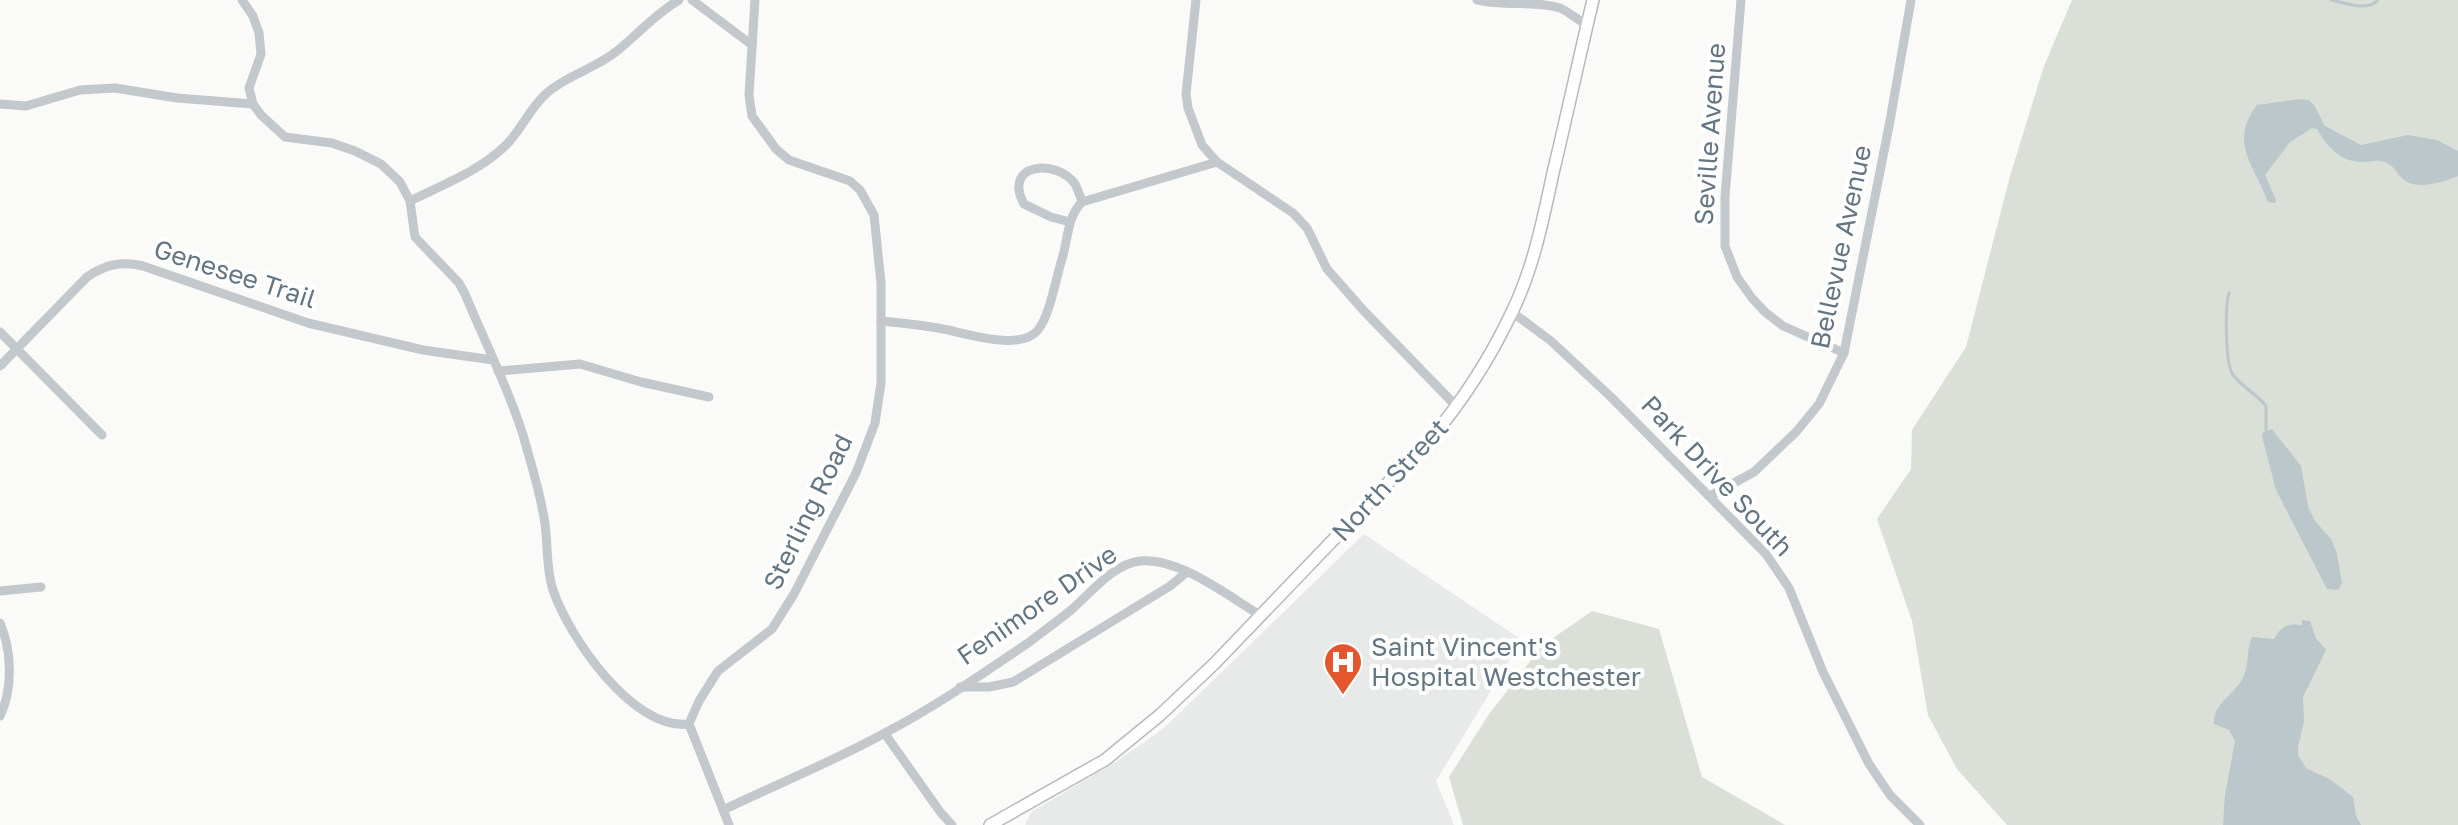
<svg xmlns="http://www.w3.org/2000/svg" width="2458" height="825" viewBox="0 0 2458 825" font-family="'Golos Text',sans-serif">
<style>
.built{fill:#e8e9e9}
.green{fill:#dadfd7}
.water{fill:#bbc7cb}
.lines{fill:none;stroke-linecap:round;stroke-linejoin:round}
.stream{stroke:#bbc7cb;stroke-width:3}
.major-casing{stroke:#b5babe;stroke-width:14}
.minor{stroke:#c3c8cc;stroke-width:9}
.major{stroke:#fff;stroke-width:11}
.labels{text-anchor:middle;stroke-width:8;stroke-linejoin:round;paint-order:stroke}
.street-label{font-size:26px;fill:#657683;stroke:#fff}
.poi-label{font-size:26px;fill:#657683;stroke:#fff;text-anchor:start}
</style>
<rect width="100%" height="100%" fill="#fafaf8"/>
<path class="built" d="M 1364,534 L 1522,640 L 1436,781 L 1454,825 L 1025,825 L 1031,812 L 1117,761 L 1164,728 Z"/>
<g class="green">
<path d="M 2072,0 L 2458,0 L 2458,825 L 2007,825 L 1957,769 L 1928,715 L 1912,621 L 1877,519 L 1911,469 L 1912,430 L 1966,347 L 2010,176 L 2044,66 Z"/>
<path d="M 1592,611 L 1659,629 L 1702,777 L 1785,825 L 1463,825 L 1449,777 L 1489,714 L 1543,645 Z"/>
</g>
<g class="water">
<path d="M 2301,99 L 2309,100 L 2314,105 L 2325,126 L 2361,145 L 2408,135 L 2437,140 L 2458,151 L 2458,176 C 2444,182 2416,191 2403,179 C 2396,173 2395,166 2385,162 C 2377,159 2369,162 2360,162 C 2338,160 2327,146 2317,129 L 2312,128 L 2290,142 L 2265,175 L 2276,200 L 2275,203 L 2268,202 C 2255,166 2228,143 2257,105 Z"/>
<path d="M 2272,429 L 2301,466 L 2308,506 L 2315,521 L 2331,539 L 2337,554 L 2342,583 L 2338,590 L 2327,589 L 2276,490 L 2262,436 L 2263,432 Z"/>
<path d="M 2302,620 L 2310,621 L 2316,638 L 2326,650 L 2303,697 L 2304,721 L 2298,747 L 2298,755 L 2306,768 L 2331,780 L 2353,797 L 2356,816 L 2361,825 L 2223,825 L 2225,795 L 2235,741 L 2229,730 L 2214,724 C 2213,704 2232,696 2241,681 C 2251,665 2245,652 2252,637 L 2274,639 C 2282,626 2287,623 2302,625 Z"/>
</g>
<g class="lines">
<g class="stream">
<path d="M 2331,0 C 2346,3 2367,12 2378,0"/>
<path d="M 2229,293 C 2225,307 2225,364 2233,375 C 2242,387 2257,394 2266,406 L 2266,430"/>
</g>
<defs>
<path id="major" d="M 990,825 L 1105,760 L 1160,715 L 1214,664 L 1432,437 C 1464,399 1490,358 1511,314 C 1533,270 1543,220 1553,173 C 1567,115 1579,58 1593,0"/>
</defs>
<use href="#major" class="major-casing"/>
<g class="minor">
<path d="M 242,0 L 253,16 L 259,33 L 261,54 L 249,88 L 253,104 L 261,115 L 285,137 L 332,143 L 355,151 L 381,164 L 400,182 L 410,201 L 415,237 L 459,283 L 465,294 C 484,340 508,387 523,435 C 531,464 541,494 545,524 C 548,546 546,569 553,590 C 569,637 633,731 689,724"/>
<path d="M 692,0 L 752,45"/>
<path d="M 1196,0 L 1186,94 L 1188,108 L 1202,145 L 1217,162 L 1293,213 L 1307,228 L 1327,269 L 1364,311 L 1457,407"/>
<path d="M 1477,0 C 1504,7 1534,0 1560,8 C 1569,12 1578,20 1587,25"/>
<path d="M 1741,0 L 1725,197 L 1725,246 L 1737,277 L 1752,298 L 1765,312 L 1783,326 L 1844,353"/>
<path d="M 0,104 L 26,106 L 80,90 L 115,88 L 177,98 L 253,104"/>
<path d="M 410,201 C 442,185 480,171 506,145 C 522,129 530,107 548,92 C 568,75 596,68 617,51 C 638,34 655,14 679,0"/>
<path d="M 1070,222 L 1051,217 L 1024,204 C 1002,163 1057,158 1075,184 C 1078,189 1080,196 1082,202"/>
<path d="M 1512,312 L 1551,341 L 1611,397 L 1766,554 L 1789,588 L 1823,672 L 1869,764 L 1890,795 L 1920,825"/>
<path d="M 881,321 C 902,323 923,325 943,329 C 966,333 1020,352 1038,330 C 1050,315 1056,278 1062,259 C 1068,240 1067,217 1082,202 L 1217,162"/>
<path d="M 0,332 L 102,435"/>
<path d="M 0,366 L 87,277 C 106,264 122,261 143,266 L 308,323 L 423,350 L 493,360"/>
<path d="M 498,371 L 580,364 L 641,382 L 709,397"/>
<path d="M 1710,496 L 1754,472 L 1796,432 L 1819,404 L 1844,353 L 1890,121 L 1911,0"/>
<path d="M 0,591 L 41,587"/>
<path d="M 0,623 C 12,651 13,689 0,716"/>
<path d="M 960,687 L 989,687 L 1013,682 L 1170,586 L 1187,572"/>
<path d="M 885,734 L 941,813 L 952,825"/>
<path d="M 723,810 C 777,784 832,762 883,734 C 933,708 981,675 1028,643 C 1042,632 1058,621 1071,610 C 1091,593 1113,564 1140,561 C 1179,557 1228,596 1260,615"/>
<path d="M 729,825 L 689,724 L 699,701 L 718,671 L 772,629 L 794,594 L 856,473 L 875,423 L 881,383 L 881,283 L 874,215 L 860,190 L 850,181 L 789,160 L 776,149 L 752,116 L 749,95 L 755,0"/>
</g>
<use href="#major" class="major"/>
</g>
<defs>
<symbol id="hospital-pin" viewBox="-11 -11 22 30"><path d="M0 17L-7.5 6A9.5 9.5 0 1 1 7.5 6Z" fill="#e4572e" stroke="#fff"/><path d="M-5-5h3v3.5h4V-5h3V5h-3V1.5h-4V5h-3Z" fill="#fff"/></symbol>
</defs>
<g fill-rule="evenodd">
<use href="#hospital-pin" x="1321" y="640" width="44" height="60"/>
</g>
<g class="labels">
<g class="street-label">
<text transform="translate(1710 134) rotate(-86)" y="9">Seville Avenue</text>
<text transform="translate(1841 247) rotate(-78)" y="9">Bellevue Avenue</text>
<text transform="translate(235 274) rotate(18)" y="9">Genesee Trail</text>
<text transform="translate(1717 476) rotate(47)" y="9">Park Drive South</text>
<text transform="translate(1390 480) rotate(-47)" y="9">North Street</text>
<text transform="translate(808 512) rotate(-64)" y="9">Sterling Road</text>
<text transform="translate(1037 605) rotate(-35)" y="9">Fenimore Drive</text>
</g>
<g class="poi-label">
<text x="1371" y="656">Saint Vincent's<tspan x="1371" dy="30">Hospital Westchester</tspan></text>
</g>
</g>
</svg>
